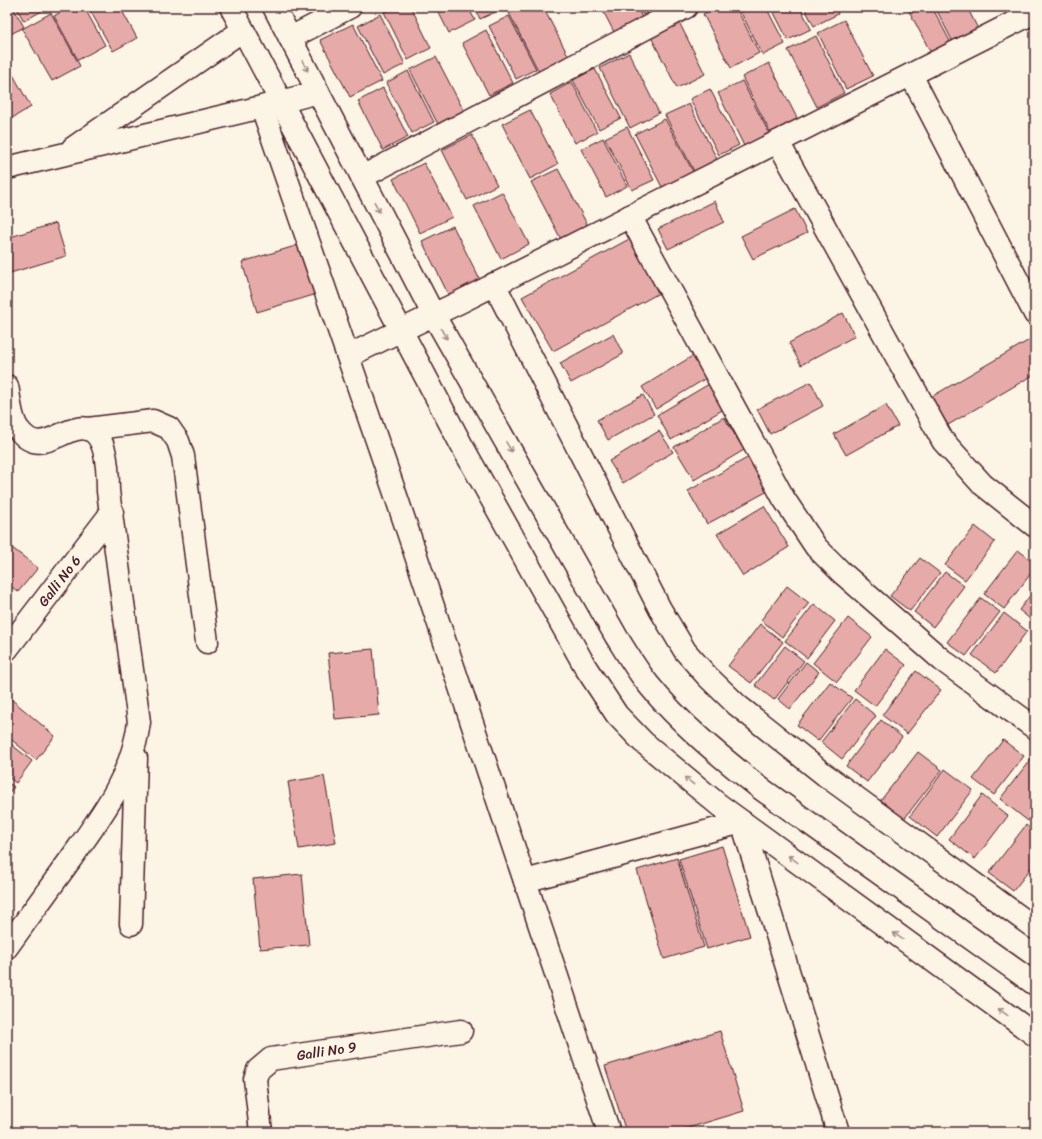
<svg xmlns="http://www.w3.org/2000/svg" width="1042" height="1139" viewBox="0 0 1042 1139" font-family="Sriracha,sans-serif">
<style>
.building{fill:#e6aba9;stroke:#4a1f2b}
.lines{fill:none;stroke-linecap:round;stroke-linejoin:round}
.minor-casing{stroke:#4a1f2b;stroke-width:25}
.minor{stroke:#fcf5e5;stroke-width:22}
.oneway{stroke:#a38a88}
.labels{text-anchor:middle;stroke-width:3;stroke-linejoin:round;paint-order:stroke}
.street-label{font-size:14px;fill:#4a1f2b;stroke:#fcf5e5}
</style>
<rect width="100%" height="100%" fill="#fcf5e5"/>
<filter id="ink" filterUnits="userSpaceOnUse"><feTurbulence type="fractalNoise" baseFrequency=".025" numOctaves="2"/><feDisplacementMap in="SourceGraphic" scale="8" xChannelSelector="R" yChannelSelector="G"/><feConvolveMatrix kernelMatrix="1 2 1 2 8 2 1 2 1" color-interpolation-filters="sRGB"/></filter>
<g filter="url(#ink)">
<g class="building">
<path d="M 7,7 L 13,7 L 24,27 L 7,36 Z"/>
<path d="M 16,7 L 49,7 L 24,21 Z"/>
<path d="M 69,7 L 84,7 L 105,45 L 78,60 L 54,16 Z"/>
<path d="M 88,7 L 120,7 L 137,38 L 113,51 Z"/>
<path d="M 394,7 L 411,7 L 431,48 L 408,60 L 384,12 Z"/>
<path d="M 436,7 L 468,7 L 475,20 L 449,33 Z"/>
<path d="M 474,7 L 501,7 L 502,9 L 480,19 Z"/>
<path d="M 522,7 L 543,7 L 570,59 L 540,74 L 509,13 Z"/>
<path d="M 601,7 L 637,7 L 643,20 L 615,34 Z"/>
<path d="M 638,7 L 659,7 L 643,15 Z"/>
<path d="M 717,7 L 736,7 L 759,53 L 731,68 L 703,14 Z"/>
<path d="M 738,7 L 766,7 L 785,44 L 763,55 Z"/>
<path d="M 771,7 L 800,7 L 811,29 L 788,40 Z"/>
<path d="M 804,7 L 835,7 L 838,14 L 814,26 Z"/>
<path d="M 907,7 L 932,7 L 952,45 L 932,55 Z"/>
<path d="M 935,7 L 967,7 L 981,35 L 956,48 Z"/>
<path d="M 1001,7 L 1011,7 L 1003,11 Z"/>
<path d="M 51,13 L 80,66 L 52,81 L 22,29 Z"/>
<path d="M 380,14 L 405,64 L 383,75 L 358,26 Z"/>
<path d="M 509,16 L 536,69 L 516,79 L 489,26 Z"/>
<path d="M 844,20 L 873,76 L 846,89 L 818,33 Z"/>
<path d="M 679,22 L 705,74 L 677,88 L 651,37 Z"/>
<path d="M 353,24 L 382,81 L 350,97 L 320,40 Z"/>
<path d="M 486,30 L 513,83 L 489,95 L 462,43 Z"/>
<path d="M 816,36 L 844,93 L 817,107 L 788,50 Z"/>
<path d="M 629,53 L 659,113 L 630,128 L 600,68 Z"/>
<path d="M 436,57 L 467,117 L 441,130 L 410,70 Z"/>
<path d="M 769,63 L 798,120 L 771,134 L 742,77 Z"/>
<path d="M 7,64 L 31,107 L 7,121 Z"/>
<path d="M 595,69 L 621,118 L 599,129 L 573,80 Z"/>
<path d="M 408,71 L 434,122 L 412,133 L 386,83 Z"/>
<path d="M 742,81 L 769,133 L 744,146 L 718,93 Z"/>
<path d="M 572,82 L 597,132 L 575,143 L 550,94 Z"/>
<path d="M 383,88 L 408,137 L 383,150 L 358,101 Z"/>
<path d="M 710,89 L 739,145 L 719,155 L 690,99 Z"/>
<path d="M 689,104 L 717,159 L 694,171 L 665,115 Z"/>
<path d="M 530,110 L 558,164 L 530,179 L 502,124 Z"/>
<path d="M 665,119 L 698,181 L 667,197 L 635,134 Z"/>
<path d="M 1035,124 L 1035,134 L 1031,126 Z"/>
<path d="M 627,127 L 654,180 L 632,190 L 605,138 Z"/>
<path d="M 472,135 L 497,185 L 467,200 L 442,150 Z"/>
<path d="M 603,138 L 627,186 L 606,197 L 581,149 Z"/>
<path d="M 424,163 L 452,217 L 420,233 L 393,179 Z"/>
<path d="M 558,169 L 590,230 L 563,243 L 531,182 Z"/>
<path d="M 502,192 L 529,244 L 501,259 L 474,206 Z"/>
<path d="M 715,201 L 724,222 L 668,249 L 658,229 Z"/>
<path d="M 795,209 L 807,233 L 753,259 L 741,236 Z"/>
<path d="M 56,223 L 66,256 L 7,274 L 7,238 Z"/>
<path d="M 453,226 L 481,282 L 450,298 L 422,241 Z"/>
<path d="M 631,238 L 661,292 L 553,351 L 522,297 Z"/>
<path d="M 302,244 L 317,294 L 257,312 L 242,262 Z"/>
<path d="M 843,313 L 855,336 L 801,365 L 789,343 Z"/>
<path d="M 613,334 L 623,354 L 571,383 L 560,363 Z"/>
<path d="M 1031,339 L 1035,345 L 1035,374 L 948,425 L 931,397 Z"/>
<path d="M 694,355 L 708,377 L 656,409 L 642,387 Z"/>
<path d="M 811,382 L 823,406 L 770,434 L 757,409 Z"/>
<path d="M 709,384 L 724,409 L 671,440 L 657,415 Z"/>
<path d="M 643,395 L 654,414 L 608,440 L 597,420 Z"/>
<path d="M 886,405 L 898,426 L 846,455 L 834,434 Z"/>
<path d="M 724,417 L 744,450 L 694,480 L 674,447 Z"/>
<path d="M 659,431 L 673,452 L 623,483 L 609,461 Z"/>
<path d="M 749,457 L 768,491 L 707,524 L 688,491 Z"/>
<path d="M 764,506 L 789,547 L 743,576 L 717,534 Z"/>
<path d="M 975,526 L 995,542 L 965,580 L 945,565 Z"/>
<path d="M 7,544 L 38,568 L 18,592 L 7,583 Z"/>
<path d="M 1018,550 L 1035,563 L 1035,568 L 1004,609 L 984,594 Z"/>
<path d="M 920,558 L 940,573 L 910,611 L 890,596 Z"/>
<path d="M 945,572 L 964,586 L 933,627 L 914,612 Z"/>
<path d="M 787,586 L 809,603 L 782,637 L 761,620 Z"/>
<path d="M 1035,589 L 1035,623 L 1019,610 Z"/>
<path d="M 981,598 L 1000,612 L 966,656 L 947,642 Z"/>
<path d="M 814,604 L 835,621 L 807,658 L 785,641 Z"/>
<path d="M 1004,613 L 1027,631 L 996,673 L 972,655 Z"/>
<path d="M 848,618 L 872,637 L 837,682 L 813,663 Z"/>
<path d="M 760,624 L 783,642 L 751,683 L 728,666 Z"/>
<path d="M 785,646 L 804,661 L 774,700 L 755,685 Z"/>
<path d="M 373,649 L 379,715 L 335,719 L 328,653 Z"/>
<path d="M 885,649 L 906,665 L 875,706 L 854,690 Z"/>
<path d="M 806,662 L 819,672 L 790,709 L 778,699 Z"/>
<path d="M 916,671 L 941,690 L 907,734 L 882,715 Z"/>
<path d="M 830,682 L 852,698 L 818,741 L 797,725 Z"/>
<path d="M 11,699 L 55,736 L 36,760 L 7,736 L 7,704 Z"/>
<path d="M 855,699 L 876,716 L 842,759 L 821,742 Z"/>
<path d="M 1035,705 L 1035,716 L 1030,712 Z"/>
<path d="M 881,720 L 902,737 L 867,782 L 846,766 Z"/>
<path d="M 1003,740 L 1024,756 L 994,795 L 973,779 Z"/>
<path d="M 7,741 L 32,761 L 16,783 L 7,776 Z"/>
<path d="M 918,752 L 942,770 L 904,819 L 881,800 Z"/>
<path d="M 1033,756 L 1035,757 L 1035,812 L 1028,821 L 1000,799 Z"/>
<path d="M 945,769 L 973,790 L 937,837 L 910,816 Z"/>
<path d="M 324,776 L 336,843 L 299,849 L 288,782 Z"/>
<path d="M 7,782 L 14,787 L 7,795 Z"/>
<path d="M 982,795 L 1008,816 L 975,859 L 949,839 Z"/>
<path d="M 1026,825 L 1035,833 L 1035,863 L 1013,891 L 989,873 Z"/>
<path d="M 722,846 L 750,936 L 707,949 L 679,859 Z"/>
<path d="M 677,858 L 704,947 L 664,959 L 637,870 Z"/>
<path d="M 302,874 L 309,945 L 260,949 L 253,879 Z"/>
<path d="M 720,1031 L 744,1111 L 675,1132 L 626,1132 L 605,1066 Z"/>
</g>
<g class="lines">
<defs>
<g id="minor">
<path d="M 231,7 L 462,446 L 586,668 L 617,715 L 643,742 L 719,805 L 1035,1035"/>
<path d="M 274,7 L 433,314 L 616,636 C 626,652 636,669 648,684 C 680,724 721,757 760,788 L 1035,984"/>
<path d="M 290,38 L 350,7"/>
<path d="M 911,75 L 1035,314"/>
<path d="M 262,107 L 394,490 L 609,1132"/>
<path d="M 778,142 L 943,441 L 982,484 L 1035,526"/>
<path d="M 73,148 L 243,30"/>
<path d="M 7,168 L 262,107 L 318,92"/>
<path d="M 362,177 L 686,7"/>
<path d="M 630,216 L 784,499 L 816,547 L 841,572 L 942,660 L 1035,728"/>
<path d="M 494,284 L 660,609 L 685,651 L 707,676 L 737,705 L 825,775 L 1035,928"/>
<path d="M 348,356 L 460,302 L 1035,12"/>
<path d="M 7,386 C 10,399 10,419 19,430 C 38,455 56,433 77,429 C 108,422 108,472 108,491 L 139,722 C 132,777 101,816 70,860 C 49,889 28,918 7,947"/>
<path d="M 88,429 L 153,421 L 169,428 L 178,441 L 183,456 L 207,642"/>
<path id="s1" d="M 7,649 L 112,512"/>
<path d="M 525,881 L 742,822 L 838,1132"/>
<path d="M 131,924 L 136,758"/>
<path id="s2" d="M 261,1132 L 255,1079 L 258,1070 L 271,1059 L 461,1031"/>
</g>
</defs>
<use href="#minor" class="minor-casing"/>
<use href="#minor" class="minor"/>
</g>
<defs><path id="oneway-shaft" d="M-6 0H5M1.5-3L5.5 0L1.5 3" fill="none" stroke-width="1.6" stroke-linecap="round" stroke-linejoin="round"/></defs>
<g class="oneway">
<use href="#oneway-shaft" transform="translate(305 66) rotate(62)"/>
<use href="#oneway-shaft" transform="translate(377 207) rotate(63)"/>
<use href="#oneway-shaft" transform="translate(444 334) rotate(60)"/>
<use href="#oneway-shaft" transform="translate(509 447) rotate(60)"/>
<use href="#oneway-shaft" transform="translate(689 781) rotate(-142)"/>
<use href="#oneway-shaft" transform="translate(793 859) rotate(-144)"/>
<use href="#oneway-shaft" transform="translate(898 936) rotate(-144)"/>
<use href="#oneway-shaft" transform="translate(1003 1012) rotate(-144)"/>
</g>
</g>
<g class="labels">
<g class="street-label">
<text dy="5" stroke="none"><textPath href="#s1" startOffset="86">Galli No 6</textPath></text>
<text dy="5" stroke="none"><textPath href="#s2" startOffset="136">Galli No 9</textPath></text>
</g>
</g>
<rect width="1042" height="1139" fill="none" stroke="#fcf5e5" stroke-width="24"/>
<rect x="12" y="12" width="1018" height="1115" fill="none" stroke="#4a1f2b" stroke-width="1.5" filter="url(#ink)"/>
</svg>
